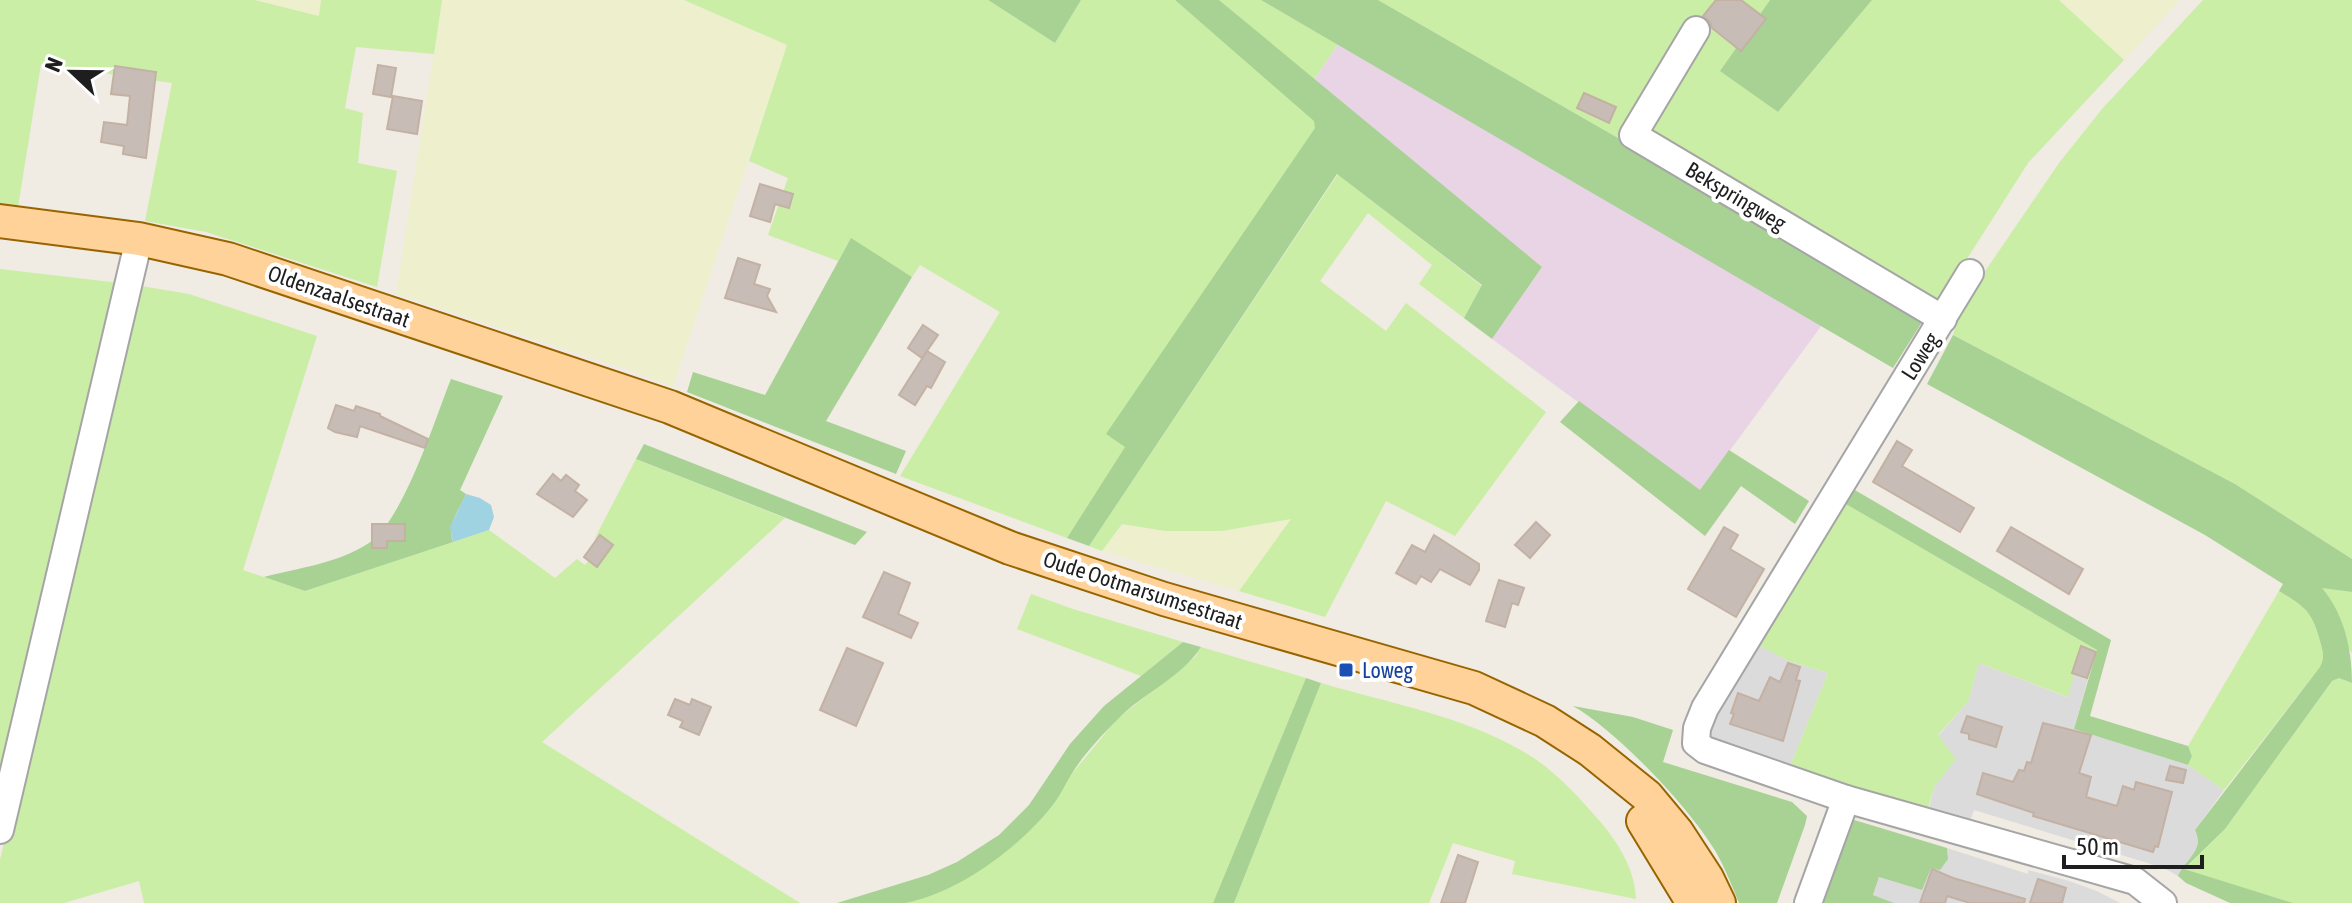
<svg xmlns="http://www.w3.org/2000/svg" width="2352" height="903" viewBox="0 0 2352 903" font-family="'Asap Condensed',sans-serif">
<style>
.residential{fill:#dcdbdb}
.industrial{fill:#e9d4e6}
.farmland{fill:#eef0cd}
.grass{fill:#caeea5}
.forest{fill:#a7d294}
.water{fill:#a0d3e1}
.building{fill:#c8bdb6;stroke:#c3b1a4;stroke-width:2}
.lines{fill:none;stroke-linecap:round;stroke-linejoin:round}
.minor-casing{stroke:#a5a5a5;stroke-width:30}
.major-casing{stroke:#986400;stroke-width:36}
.minor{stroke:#fff;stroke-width:26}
.major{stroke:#ffd299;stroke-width:32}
.transit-dot{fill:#1a4fb4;stroke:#fff;stroke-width:3}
.labels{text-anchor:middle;stroke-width:8;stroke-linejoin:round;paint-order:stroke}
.street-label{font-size:22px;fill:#1e1e1e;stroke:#fff}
.transit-label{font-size:22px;fill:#164399;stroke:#fff;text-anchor:start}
</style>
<rect width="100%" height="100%" fill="#f0ebe3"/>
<g class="residential">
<path d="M 1754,643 L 1789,661 L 1828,673 L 1791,764 L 1705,740 L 1705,726 Z"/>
<path d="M 1979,663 L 2067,697 L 2074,675 L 2088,679 L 2074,729 L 2188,765 L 2224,790 L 2195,830 L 2198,836 L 2197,850 L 2178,876 L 2164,868 L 1974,810 L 1969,824 L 1928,812 L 1934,787 L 1955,759 L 1938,736 L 1968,702 Z"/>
<path d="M 1947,848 L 2028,874 L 2028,870 L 2069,881 L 2097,891 L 2120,903 L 1894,903 L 1873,895 L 1879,877 L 1932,867 L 1948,859 Z"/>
</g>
<path class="industrial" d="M 1338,44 L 1822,325 L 1700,491 L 1492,339 L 1542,267 L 1314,80 Z"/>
<g class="farmland">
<path d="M 255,0 L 321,0 L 319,16 Z"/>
<path d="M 442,0 L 684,0 L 787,45 L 673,387 L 632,371 L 396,294 Z"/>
<path d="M 2059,0 L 2180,0 L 2124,60 Z"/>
<path d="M 1292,519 L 1239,591 L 1102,551 L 1122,524 L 1165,531 L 1222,531 Z"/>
</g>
<g class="grass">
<path d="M 0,0 L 255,0 L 319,16 L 321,0 L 442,0 L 434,54 L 356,47 L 345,108 L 363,113 L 358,163 L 397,171 L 377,287 L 206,232 L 145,221 L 172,83 L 41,64 L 18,207 L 0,204 Z"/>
<path d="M 684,0 L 988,0 L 1055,43 L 1081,0 L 1175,0 L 1315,121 L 1315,129 L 1107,435 L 1126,446 L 1067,538 L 900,476 L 1000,312 L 920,265 L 912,277 L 851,239 L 838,261 L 768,235 L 788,178 L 749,161 L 787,45 Z"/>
<path d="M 1219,0 L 1261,0 L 1338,44 L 1314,80 Z"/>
<path d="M 1378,0 L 1770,0 L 1721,70 L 1778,112 L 1872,0 L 2059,0 L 2124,60 L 2028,163 L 1937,306 L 1712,192 Z"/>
<path d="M 2203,0 L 2352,0 L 2352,559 L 2235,484 L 1953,335 L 1960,308 L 2059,163 L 2102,109 Z"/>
<path d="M 1338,174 L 1482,286 L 1464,318 L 1419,284 L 1432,265 L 1368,213 L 1320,281 L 1386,331 L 1406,303 L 1546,412 L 1455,536 L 1386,501 L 1325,617 L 1239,591 L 1291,519 L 1222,531 L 1165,531 L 1122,524 L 1102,551 L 1089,546 Z"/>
<path d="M 0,269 L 120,283 L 0,797 Z"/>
<path d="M 135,285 L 189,294 L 317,336 L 243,570 L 305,591 L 489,530 L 555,578 L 577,559 L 585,565 L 602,545 L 595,538 L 636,459 L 785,518 L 542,742 L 800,903 L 144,903 L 139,881 L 64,903 L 0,903 L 0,860 Z"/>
<path d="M 1839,500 L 2097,650 L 2088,679 L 2074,675 L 2068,697 L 1979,663 L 1968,702 L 1938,735 L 1956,759 L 1934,787 L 1927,812 L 1801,775 L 1791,764 L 1828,673 L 1789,661 L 1754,643 Z"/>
<path d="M 2320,587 L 2352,592 L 2352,653 L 2349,649 Z"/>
<path d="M 2279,591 C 2305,607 2312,611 2320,641 C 2323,652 2325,657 2320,667 L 2224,790 L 2188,765 L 2192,756 L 2188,746 Z"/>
<path d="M 1031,594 L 1073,609 L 1183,642 L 1141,676 L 1017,629 Z"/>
<path d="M 1201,647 L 1306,678 L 1213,903 L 904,903 L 965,879 L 1071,775 L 1117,719 L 1195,657 Z"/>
<path d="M 2339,678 L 2352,683 L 2352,903 L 2293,903 L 2184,870 L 2225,829 L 2332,681 Z"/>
<path d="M 1321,683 C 1389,703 1463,716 1524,752 C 1552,768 1576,794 1597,818 C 1617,841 1635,868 1636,899 L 1512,874 L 1515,861 L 1453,843 L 1429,903 L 1234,903 Z"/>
</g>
<g class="forest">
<path d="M 988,0 L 1081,0 L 1055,43 Z"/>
<path d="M 1175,0 L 1219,0 L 1542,267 L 1492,339 L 1464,318 L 1482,285 L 1337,174 L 1089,546 L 1067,538 L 1125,447 L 1106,434 L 1315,128 L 1314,121 Z"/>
<path d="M 1261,0 L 1378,0 L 1712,192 L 1924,319 L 1893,368 Z"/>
<path d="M 1770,0 L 1872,0 L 1778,112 L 1720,71 Z"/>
<path d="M 851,238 L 912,277 L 826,421 L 906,451 L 896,474 L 687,392 L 693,372 L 765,395 Z"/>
<path d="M 1953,335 L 2235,484 L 2352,559 L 2352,592 L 2322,588 C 2344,614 2352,649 2352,683 L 2339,678 L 2332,681 L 2225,829 L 2184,869 L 2293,903 L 2230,903 L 2186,883 L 2178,876 C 2186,859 2205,850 2195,830 L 2320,667 C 2325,657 2323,652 2320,641 C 2312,611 2305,607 2279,591 L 2283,584 L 2205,535 L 1927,384 Z"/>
<path d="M 451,379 L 503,396 L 460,490 L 466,494 C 459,511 447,523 453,542 L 305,591 L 264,577 C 298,568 339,563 369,543 C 403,521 435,419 451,379 Z"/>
<path d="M 1579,401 L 1700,490 L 1729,450 L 1809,501 L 1795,524 L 1741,486 L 1705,536 L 1560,422 Z"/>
<path d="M 644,444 L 867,532 L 855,545 L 636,459 Z"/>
<path d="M 1848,486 L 2111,640 L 2090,716 L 2188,746 L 2192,756 L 2188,765 L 2074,729 L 2097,650 L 1839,500 Z"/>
<path d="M 1183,642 L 1201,647 C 1181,678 1143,693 1118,719 C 1101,736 1083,755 1071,775 C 1065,784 1061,794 1055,802 C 1022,846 959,893 905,903 C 884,903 858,903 837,903 L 928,875 L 957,862 L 999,835 L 1029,805 L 1070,744 L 1104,706 Z"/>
<path d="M 1306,678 L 1321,683 L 1234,903 L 1213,903 Z"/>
<path d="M 1573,706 L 1633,717 L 1673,730 L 1663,762 L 1792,802 L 1807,816 L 1805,825 L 1777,903 L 1739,903 C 1732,886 1725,868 1716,852 C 1689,807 1618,732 1573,706 Z"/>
<path d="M 1851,819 L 1947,848 L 1948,859 L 1940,870 L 1931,868 L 1922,890 L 1879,877 L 1873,895 L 1894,903 L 1815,903 Z"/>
</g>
<path class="water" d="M 466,494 L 480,498 L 491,505 L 494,517 L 489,530 L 453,542 L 450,527 Z"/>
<g class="building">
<path d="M 1716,0 L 1741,0 L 1766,19 L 1741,51 L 1712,28 L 1710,22 L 1703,16 Z"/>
<path d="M 378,65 L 396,68 L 391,97 L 373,94 Z"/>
<path d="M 115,66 L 156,72 L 146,158 L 123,154 L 124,146 L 101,142 L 104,122 L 127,125 L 130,96 L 111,94 Z"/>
<path d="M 1584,93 L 1616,107 L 1609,123 L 1577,108 Z"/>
<path d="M 393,96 L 422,101 L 417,134 L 387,129 Z"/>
<path d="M 760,184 L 793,194 L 789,208 L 775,204 L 770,222 L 750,216 Z"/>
<path d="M 738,258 L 760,265 L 754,284 L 770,289 L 767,296 L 776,312 L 725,298 Z"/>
<path d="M 923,325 L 938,335 L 922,358 L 908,348 Z"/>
<path d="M 927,351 L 945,362 L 931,388 L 927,386 L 915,405 L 899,395 Z"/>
<path d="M 336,405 L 354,411 L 356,406 L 380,414 L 380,416 L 428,439 L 425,448 L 360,426 L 357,437 L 335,432 L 328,428 Z"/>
<path d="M 1897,441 L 1912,450 L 1902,466 L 1974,508 L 1960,532 L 1873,482 Z"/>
<path d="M 553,474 L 561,481 L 566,475 L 579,485 L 575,491 L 587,500 L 573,517 L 537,494 Z"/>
<path d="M 1536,522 L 1550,535 L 1530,558 L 1515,545 Z"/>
<path d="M 372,524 L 405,524 L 405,541 L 387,541 L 387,548 L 372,548 Z"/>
<path d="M 1724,527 L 1738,535 L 1730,549 L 1764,569 L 1736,617 L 1688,589 Z"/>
<path d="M 2011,527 L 2083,569 L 2069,594 L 1997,551 Z"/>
<path d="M 600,535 L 613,545 L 597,567 L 584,557 Z"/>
<path d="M 1434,535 L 1479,564 L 1479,570 L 1470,585 L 1440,569 L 1431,582 L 1421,576 L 1416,584 L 1396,573 L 1412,545 L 1425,552 Z"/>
<path d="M 884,572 L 910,583 L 898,614 L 918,623 L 911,638 L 863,617 Z"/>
<path d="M 1499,580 L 1524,588 L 1518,605 L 1512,603 L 1505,627 L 1486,621 Z"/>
<path d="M 2081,646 L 2096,652 L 2087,678 L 2072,673 Z"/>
<path d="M 847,648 L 883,663 L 856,726 L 820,710 Z"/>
<path d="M 1788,663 L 1800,667 L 1796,680 L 1800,681 L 1783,741 L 1730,724 L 1734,714 L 1731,713 L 1738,693 L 1759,701 L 1770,677 L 1780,682 Z"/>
<path d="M 675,699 L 690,705 L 692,699 L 711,707 L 699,735 L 680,727 L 683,721 L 668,715 Z"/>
<path d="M 1967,716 L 2002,727 L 1996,747 L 1969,739 L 1969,734 L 1961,732 Z"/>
<path d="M 2043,723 L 2091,735 L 2079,773 L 2091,777 L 2086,797 L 2117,806 L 2123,786 L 2134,790 L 2136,782 L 2172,792 L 2158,847 L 2155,846 L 2153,852 L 2033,816 L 2034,813 L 1977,794 L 1983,773 L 2013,782 L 2019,770 L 2024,771 L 2027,762 L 2031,763 Z"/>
<path d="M 2170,766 L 2186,770 L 2183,783 L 2166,780 Z"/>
<path d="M 1458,855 L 1478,862 L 1465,903 L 1441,903 Z"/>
<path d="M 1932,869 L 1953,878 L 2025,899 L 2024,903 L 1970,903 L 1947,896 L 1945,903 L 1920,903 Z"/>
<path d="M 2038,879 L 2066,888 L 2062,903 L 2030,903 Z"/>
</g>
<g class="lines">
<defs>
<g id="minor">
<path d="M 1696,30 L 1633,135 L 1943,319"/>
<path d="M 1970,273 L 1705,708 L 1697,728 L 1696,743 L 1705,750 L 1846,799 L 2135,881 L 2163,903"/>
<path d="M 0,830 L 139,239"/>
<path d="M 1808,903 L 1846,799"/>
</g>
<g id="major">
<path d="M 0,221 L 139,239 L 228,259 L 670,407 L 1010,548 L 1164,599 L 1474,688 L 1545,721 L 1590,750 L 1647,796 L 1677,832 L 1707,878 L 1719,903"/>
<path d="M 1643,821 L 1693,903"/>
</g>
</defs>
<use href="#minor" class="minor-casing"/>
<use href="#major" class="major-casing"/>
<use href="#minor" class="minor"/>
<use href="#major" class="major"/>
</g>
<rect class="transit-dot" x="1338" y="662" width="16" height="16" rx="4"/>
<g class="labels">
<g class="street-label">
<text transform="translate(1736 196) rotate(31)" y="8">Bekspringweg</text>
<text transform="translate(339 296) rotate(19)" y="8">Oldenzaalsestraat</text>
<text transform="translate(1920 356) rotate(-58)" y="8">Loweg</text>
<text transform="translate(1143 590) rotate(18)" y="8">Oude Ootmarsumsestraat</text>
</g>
<g class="transit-label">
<text x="1362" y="678">Loweg</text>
</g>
</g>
<g transform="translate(72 72) rotate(292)" stroke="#ffffff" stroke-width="6" paint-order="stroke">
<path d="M0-6L14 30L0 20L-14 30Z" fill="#1e1e1e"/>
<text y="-12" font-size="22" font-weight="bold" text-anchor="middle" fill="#1e1e1e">N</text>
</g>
<path d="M2064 855v12h138v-12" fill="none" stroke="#1e1e1e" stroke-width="4"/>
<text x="2076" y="855" font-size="24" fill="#1e1e1e" stroke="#ffffff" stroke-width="6" paint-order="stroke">50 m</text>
</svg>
